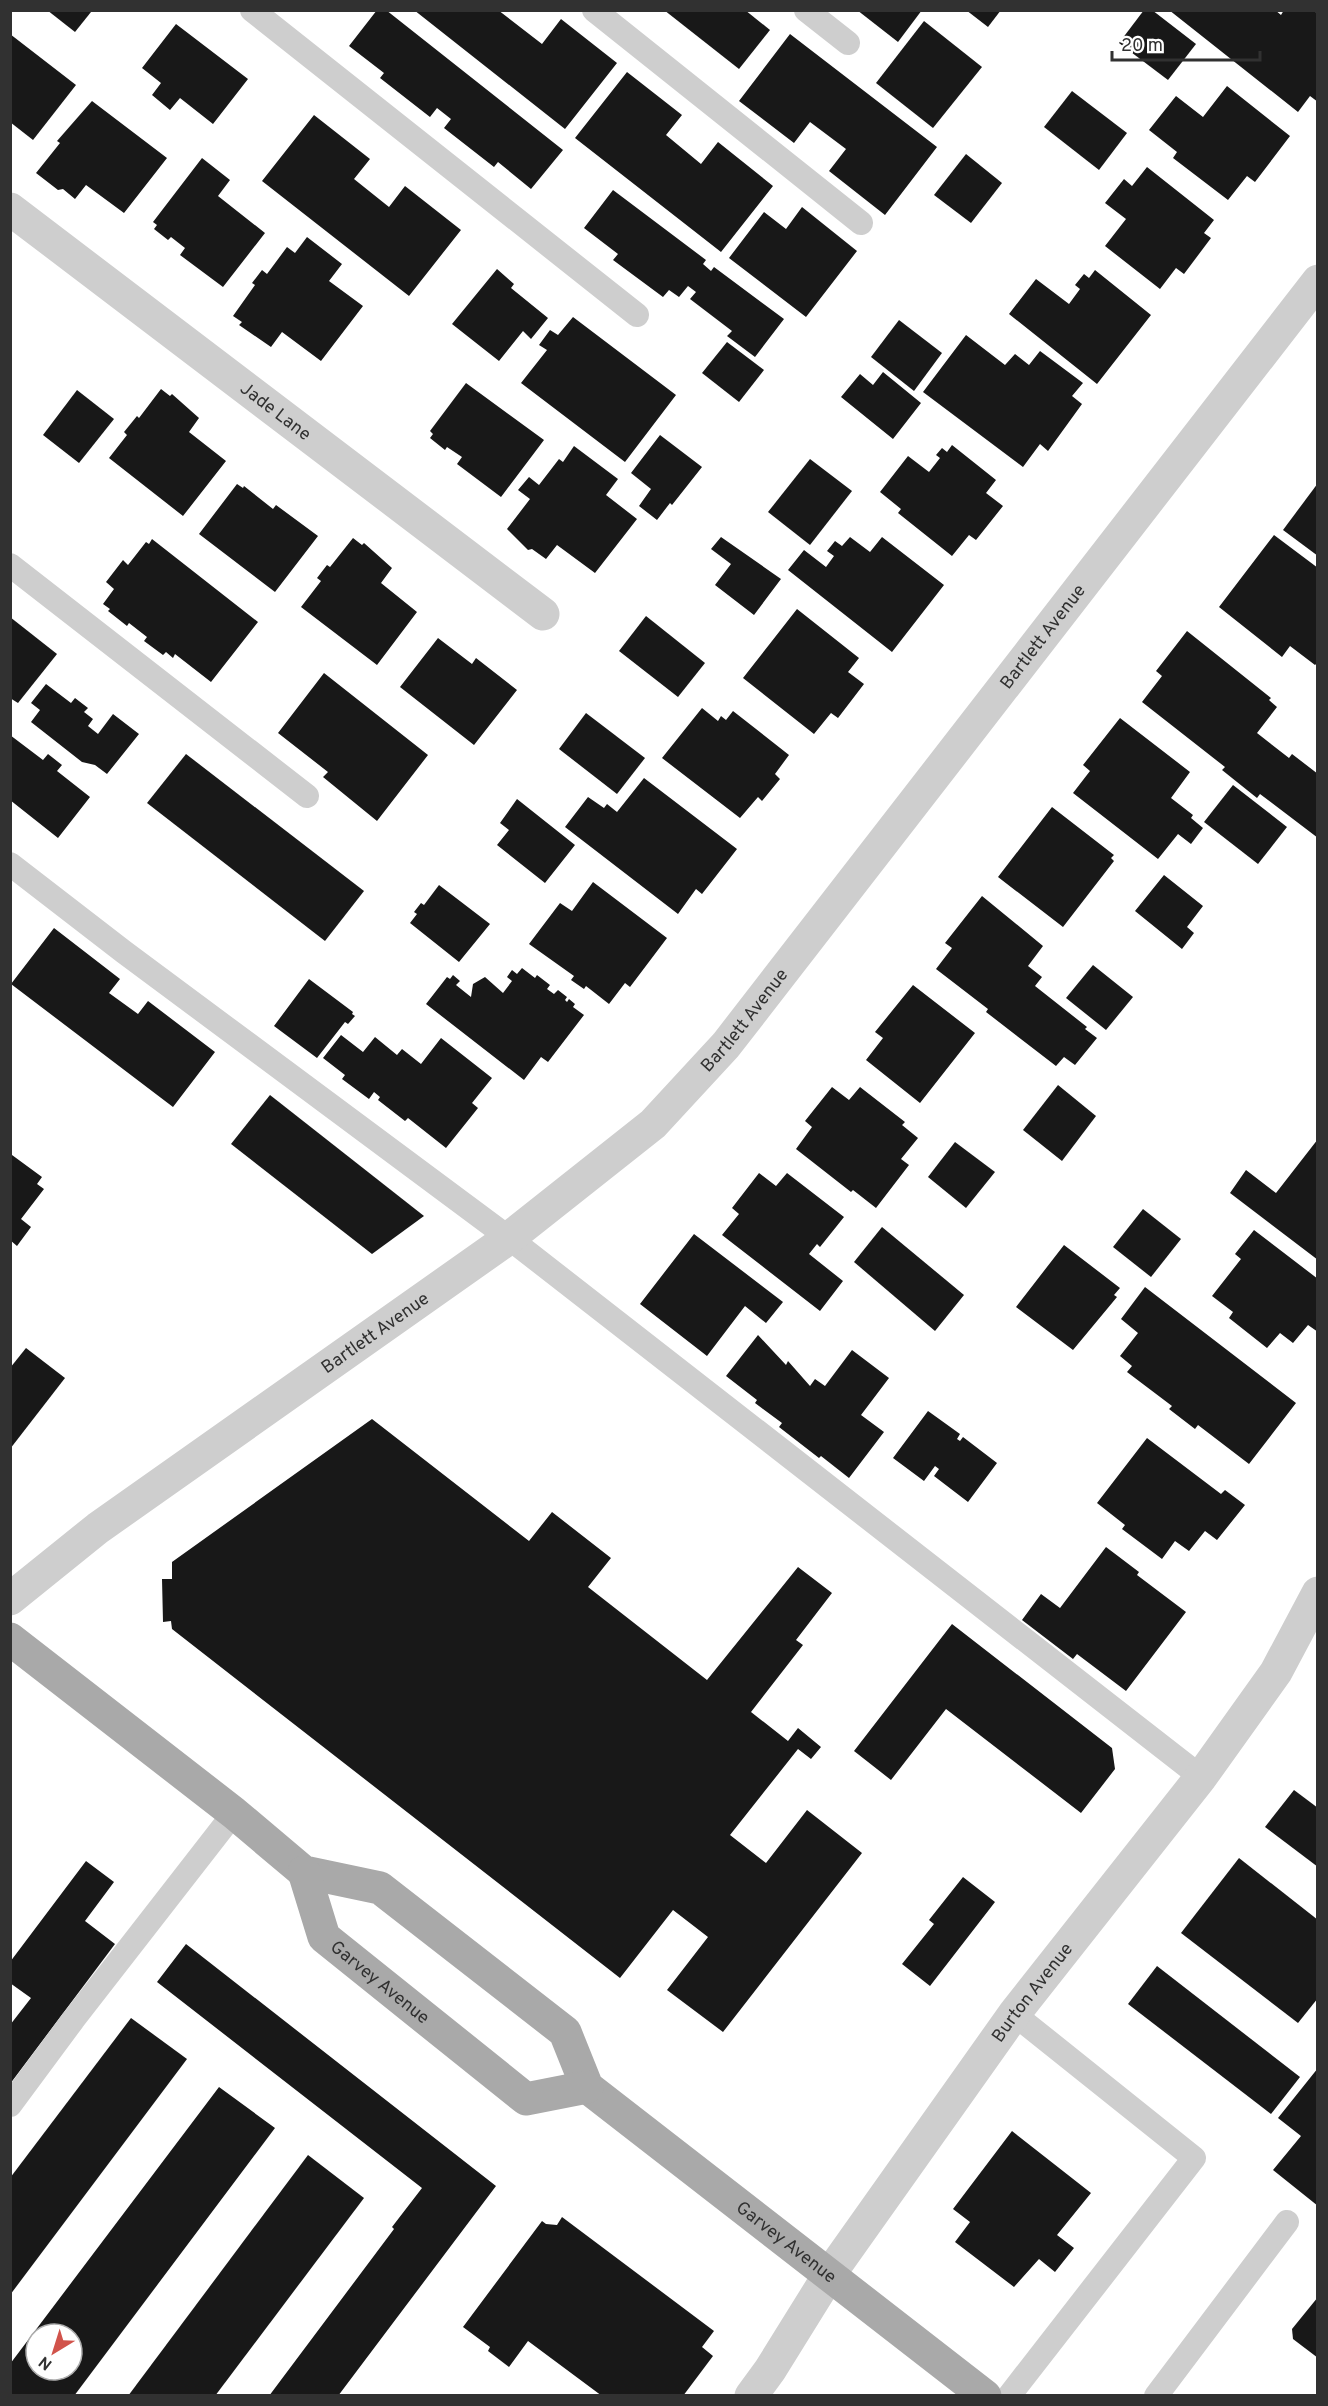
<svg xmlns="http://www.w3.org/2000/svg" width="1328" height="2406" viewBox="0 0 1328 2406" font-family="Overpass,sans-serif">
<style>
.building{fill:#181818;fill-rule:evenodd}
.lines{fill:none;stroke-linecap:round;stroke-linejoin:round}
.lane{stroke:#cecece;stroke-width:24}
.street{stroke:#cecece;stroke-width:33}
.primary{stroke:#a9a9a9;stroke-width:33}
.labels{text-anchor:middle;stroke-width:6;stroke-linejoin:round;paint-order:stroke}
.street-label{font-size:18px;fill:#313131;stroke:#fff}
</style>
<rect width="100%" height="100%" fill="#fff"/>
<g class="building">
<path d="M 47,10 L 90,10 L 91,12 L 75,32 Z"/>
<path d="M 377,10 L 386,10 L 563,150 L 531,189 L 498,162 L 494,167 L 444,128 L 451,119 L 437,108 L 430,117 L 380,78 L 384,73 L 349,46 Z"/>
<path d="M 414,10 L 498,10 L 542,44 L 561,19 L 617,63 L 565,129 Z"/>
<path d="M 664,10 L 745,10 L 770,30 L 739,69 Z"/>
<path d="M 857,10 L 922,10 L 898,42 Z"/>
<path d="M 966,10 L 1001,10 L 988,27 Z"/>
<path d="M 1144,10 L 1152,10 L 1196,44 L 1168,80 L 1119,43 Z"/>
<path d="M 1169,10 L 1275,10 L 1281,15 L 1284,10 L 1313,10 L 1318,14 L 1318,102 L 1310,96 L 1298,112 Z"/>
<path d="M 924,21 L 982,67 L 933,128 L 876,83 Z"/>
<path d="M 176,24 L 248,79 L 213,124 L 180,98 L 170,110 L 152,95 L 161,83 L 142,68 Z"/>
<path d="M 10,34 L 76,85 L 33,140 L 10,122 Z"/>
<path d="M 790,34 L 937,147 L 885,215 L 829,171 L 846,149 L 810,122 L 794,143 L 739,101 Z"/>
<path d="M 627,72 L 682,115 L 666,135 L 701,164 L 718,142 L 773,186 L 721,252 L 575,138 Z"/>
<path d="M 1227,86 L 1290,136 L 1255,182 L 1247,176 L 1228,200 L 1173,158 L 1177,152 L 1149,130 L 1176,96 L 1203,117 Z"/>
<path d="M 1072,91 L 1127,133 L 1099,170 L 1044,127 Z"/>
<path d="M 92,101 L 167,158 L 124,213 L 86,185 L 75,199 L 63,189 L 58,190 L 36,173 L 60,143 L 57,141 Z"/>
<path d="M 314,115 L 370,159 L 354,179 L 389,207 L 405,186 L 461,230 L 409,296 L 262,181 Z"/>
<path d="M 966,154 L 1002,183 L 971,223 L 934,195 Z"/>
<path d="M 202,158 L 230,180 L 218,196 L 265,233 L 223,287 L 180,255 L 185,248 L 171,237 L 168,240 L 154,229 L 157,225 L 153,222 Z"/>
<path d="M 1147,167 L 1214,220 L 1204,233 L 1211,238 L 1184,274 L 1176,268 L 1160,289 L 1105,246 L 1126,219 L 1105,203 L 1124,179 L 1132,186 Z"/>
<path d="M 613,190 L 706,260 L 703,264 L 711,271 L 714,267 L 784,319 L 755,357 L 727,336 L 732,331 L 690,299 L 696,292 L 688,286 L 679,297 L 669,290 L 663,297 L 613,260 L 618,254 L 584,228 Z"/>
<path d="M 802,207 L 857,251 L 806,317 L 729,258 L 764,212 L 786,229 Z"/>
<path d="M 307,237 L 342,264 L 329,281 L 363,306 L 321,361 L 282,332 L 271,347 L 239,325 L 242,322 L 233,316 L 255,285 L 252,283 L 262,270 L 267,274 L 287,247 L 295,253 Z"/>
<path d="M 497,269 L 514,284 L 511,288 L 548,318 L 531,339 L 523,331 L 499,361 L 452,324 Z"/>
<path d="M 1095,270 L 1151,315 L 1097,384 L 1009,314 L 1036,279 L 1069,304 L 1080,289 L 1075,285 L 1084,274 L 1089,278 Z"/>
<path d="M 573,317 L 676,395 L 625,462 L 521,383 L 547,350 L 539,345 L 550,330 L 558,335 Z"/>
<path d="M 899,320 L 942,353 L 914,391 L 871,357 Z"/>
<path d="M 966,335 L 1005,365 L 1015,354 L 1029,365 L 1040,351 L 1083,383 L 1072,396 L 1082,404 L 1048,451 L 1040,444 L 1023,467 L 923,392 Z"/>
<path d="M 727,342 L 764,370 L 739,402 L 702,373 Z"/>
<path d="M 883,372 L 921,403 L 893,439 L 841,397 L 860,374 L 873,385 Z"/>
<path d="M 466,383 L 544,440 L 501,497 L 457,464 L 462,457 L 447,447 L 445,450 L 430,438 L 433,434 L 430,431 Z"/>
<path d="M 161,389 L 170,396 L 172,394 L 199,418 L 189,432 L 226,461 L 183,516 L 109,458 L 127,435 L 124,432 L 137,416 L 139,418 Z"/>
<path d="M 77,390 L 114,419 L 79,463 L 43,435 Z"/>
<path d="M 660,435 L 702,467 L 672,505 L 670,503 L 657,520 L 639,506 L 651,489 L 631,473 Z"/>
<path d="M 952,445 L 996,480 L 986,493 L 1003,506 L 976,540 L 969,535 L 952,556 L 898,513 L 901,509 L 880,492 L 908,456 L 929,472 L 940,458 L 936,455 L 942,448 L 947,452 Z"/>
<path d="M 574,446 L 618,479 L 606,495 L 637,519 L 595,573 L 557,545 L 546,559 L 532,549 L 528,550 L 507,529 L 530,499 L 518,490 L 529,477 L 539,485 L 559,459 L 563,462 Z"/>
<path d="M 810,459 L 852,491 L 810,545 L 768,512 Z"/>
<path d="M 1318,483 L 1318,556 L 1283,530 Z"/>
<path d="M 237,484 L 243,488 L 244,486 L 273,509 L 276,505 L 318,536 L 275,592 L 199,534 Z"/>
<path d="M 1274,535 L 1318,568 L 1318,662 L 1315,665 L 1290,646 L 1282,657 L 1219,607 Z"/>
<path d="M 721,537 L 781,579 L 754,615 L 715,585 L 731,564 L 711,549 Z"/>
<path d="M 850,537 L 870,552 L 882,537 L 944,585 L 892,652 L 788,570 L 804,550 L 826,567 L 834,556 L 827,551 L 835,541 L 842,546 Z"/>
<path d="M 353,538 L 362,545 L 364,543 L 392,568 L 381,583 L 417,612 L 377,665 L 301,607 L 321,581 L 317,578 L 327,565 L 330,567 Z"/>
<path d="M 152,539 L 258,622 L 211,682 L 175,654 L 173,658 L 166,652 L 163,655 L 144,641 L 147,637 L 129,623 L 127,626 L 108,611 L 110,609 L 103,604 L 114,589 L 106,582 L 123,560 L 128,565 L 146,542 L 149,544 Z"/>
<path d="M 797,609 L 859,658 L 848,672 L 864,684 L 838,718 L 831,713 L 814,734 L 743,678 Z"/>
<path d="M 646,616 L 705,663 L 678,697 L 619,651 Z"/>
<path d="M 10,617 L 57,654 L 18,703 L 10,698 Z"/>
<path d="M 1187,631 L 1271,698 L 1269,700 L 1277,707 L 1257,733 L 1289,758 L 1292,754 L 1318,774 L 1318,838 L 1260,794 L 1257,798 L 1222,770 L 1225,767 L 1142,702 L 1162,676 L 1156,671 Z"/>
<path d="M 438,638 L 472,664 L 476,658 L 517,690 L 474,745 L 400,687 Z"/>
<path d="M 324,673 L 428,755 L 377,821 L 323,777 L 328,772 L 278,733 Z"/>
<path d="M 46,684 L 71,703 L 75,698 L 88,708 L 84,712 L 93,719 L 88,726 L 98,734 L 113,714 L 139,734 L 107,774 L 95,765 L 82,762 L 31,722 L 40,710 L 31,703 Z"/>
<path d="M 702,708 L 718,721 L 721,716 L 726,720 L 733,711 L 789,755 L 775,774 L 780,779 L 762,801 L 758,797 L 740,818 L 662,758 Z"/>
<path d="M 586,713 L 645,758 L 617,794 L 559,749 Z"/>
<path d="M 1120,718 L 1190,772 L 1171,798 L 1193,815 L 1191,818 L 1203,828 L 1191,844 L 1178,834 L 1158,859 L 1073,793 L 1090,771 L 1083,765 Z"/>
<path d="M 10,735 L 43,760 L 48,754 L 62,765 L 57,771 L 90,797 L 58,838 L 10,800 Z"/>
<path d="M 186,754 L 364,891 L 325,941 L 147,803 Z"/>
<path d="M 644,778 L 737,849 L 702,894 L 696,889 L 678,914 L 565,827 L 588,797 L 604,808 L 607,804 L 617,812 Z"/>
<path d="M 1233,785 L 1287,827 L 1258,864 L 1204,822 Z"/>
<path d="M 517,799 L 575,845 L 545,883 L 497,845 L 509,830 L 500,823 Z"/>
<path d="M 1052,807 L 1114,855 L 1111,858 L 1114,861 L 1063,927 L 998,877 Z"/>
<path d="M 1164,875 L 1203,906 L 1187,927 L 1194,933 L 1182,949 L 1135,911 Z"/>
<path d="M 593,882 L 667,938 L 630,987 L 625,983 L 609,1004 L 586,986 L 584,989 L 571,980 L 574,976 L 529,944 L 560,903 L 572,911 Z"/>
<path d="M 439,885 L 490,924 L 459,962 L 410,923 L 417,914 L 414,912 L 421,903 L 424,905 Z"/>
<path d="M 982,896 L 1043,946 L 1028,966 L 1042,977 L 1035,986 L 1087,1027 L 1085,1029 L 1097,1038 L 1075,1065 L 1064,1057 L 1056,1066 L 986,1012 L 988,1009 L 936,969 L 952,948 L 945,943 Z"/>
<path d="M 54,928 L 120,979 L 109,993 L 138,1014 L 148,1001 L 215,1052 L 173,1107 L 11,984 Z"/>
<path d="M 1093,965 L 1133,997 L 1106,1030 L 1066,998 Z"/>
<path d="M 522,968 L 535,978 L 537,975 L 550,985 L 547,989 L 554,994 L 558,990 L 567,997 L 565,1000 L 567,1002 L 569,999 L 575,1004 L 573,1007 L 584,1015 L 548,1062 L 541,1057 L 524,1080 L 426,1004 L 447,977 L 450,979 L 453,975 L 460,981 L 456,985 L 471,997 L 473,984 L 485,977 L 503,993 L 512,981 L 507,977 L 512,970 L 517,974 Z"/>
<path d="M 309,979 L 353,1012 L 352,1014 L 355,1016 L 348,1024 L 345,1022 L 317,1058 L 274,1026 Z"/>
<path d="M 913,985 L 975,1033 L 920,1103 L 866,1060 L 883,1038 L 875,1032 Z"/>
<path d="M 341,1035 L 363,1052 L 375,1037 L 397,1055 L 402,1049 L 421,1064 L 441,1038 L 492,1078 L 472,1103 L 478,1108 L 446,1148 L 408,1118 L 405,1121 L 378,1100 L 380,1097 L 374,1092 L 369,1099 L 342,1079 L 345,1075 L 323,1058 Z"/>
<path d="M 1058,1085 L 1096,1116 L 1062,1161 L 1023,1130 Z"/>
<path d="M 832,1087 L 849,1100 L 860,1087 L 905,1122 L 902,1125 L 918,1138 L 901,1159 L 909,1165 L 876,1208 L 853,1190 L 851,1192 L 796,1149 L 812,1127 L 805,1121 Z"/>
<path d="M 270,1095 L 424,1216 L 372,1254 L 231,1144 Z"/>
<path d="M 1318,1139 L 1318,1260 L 1230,1193 L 1246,1170 L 1276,1193 Z"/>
<path d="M 955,1142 L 995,1172 L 966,1208 L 928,1177 Z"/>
<path d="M 12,1155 L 42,1177 L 37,1184 L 44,1189 L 21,1219 L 31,1227 L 17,1246 L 10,1240 Z"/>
<path d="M 759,1173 L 776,1186 L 787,1173 L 844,1217 L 820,1247 L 817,1244 L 809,1254 L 843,1281 L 820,1311 L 722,1235 L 739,1214 L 732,1208 Z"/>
<path d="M 1143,1209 L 1181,1239 L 1151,1277 L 1113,1247 Z"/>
<path d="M 882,1227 L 964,1295 L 935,1331 L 854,1262 Z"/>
<path d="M 1254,1230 L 1318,1279 L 1318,1332 L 1308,1325 L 1293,1343 L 1280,1333 L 1267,1348 L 1229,1318 L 1233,1312 L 1212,1296 L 1241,1259 L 1235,1254 Z"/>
<path d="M 694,1234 L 783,1302 L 766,1323 L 745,1306 L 707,1356 L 640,1304 Z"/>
<path d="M 1064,1245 L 1120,1288 L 1114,1295 L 1117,1297 L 1073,1350 L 1016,1307 Z"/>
<path d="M 1145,1287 L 1296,1403 L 1249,1464 L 1198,1425 L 1195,1429 L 1169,1409 L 1172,1406 L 1127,1372 L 1132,1366 L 1120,1356 L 1138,1333 L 1121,1319 Z"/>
<path d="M 758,1335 L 786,1365 L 788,1361 L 810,1386 L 815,1379 L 825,1386 L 852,1350 L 889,1378 L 861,1415 L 884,1432 L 849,1478 L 821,1456 L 819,1458 L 779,1427 L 782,1423 L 755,1403 L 757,1400 L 726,1376 Z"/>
<path d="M 26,1348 L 65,1378 L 10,1449 L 10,1368 Z"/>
<path d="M 928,1411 L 960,1434 L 957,1439 L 960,1441 L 963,1437 L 997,1463 L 968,1502 L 934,1476 L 939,1469 L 935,1466 L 924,1481 L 893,1458 Z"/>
<path d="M 372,1419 L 529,1541 L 552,1512 L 611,1558 L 588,1587 L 707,1680 L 798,1567 L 832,1593 L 796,1640 L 803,1645 L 751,1712 L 788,1741 L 798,1728 L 821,1747 L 811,1759 L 798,1749 L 730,1835 L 766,1863 L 807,1810 L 862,1853 L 723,2032 L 667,1990 L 708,1937 L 673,1910 L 620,1978 L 172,1629 L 171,1621 L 163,1622 L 162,1579 L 172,1579 L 172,1562 Z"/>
<path d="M 1147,1438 L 1221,1494 L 1225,1490 L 1245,1505 L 1217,1540 L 1205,1531 L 1189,1551 L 1175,1541 L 1162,1559 L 1122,1529 L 1125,1525 L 1097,1503 Z"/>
<path d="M 1106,1547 L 1139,1572 L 1137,1575 L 1186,1612 L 1126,1691 L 1077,1654 L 1073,1659 L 1022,1620 L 1041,1594 L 1060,1608 Z"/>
<path d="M 952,1624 L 1112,1748 L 1115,1769 L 1081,1813 L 946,1709 L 891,1780 L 854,1751 Z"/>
<path d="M 1294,1790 L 1318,1808 L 1318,1867 L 1265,1827 Z"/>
<path d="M 1239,1858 L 1318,1920 L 1318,1998 L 1298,2023 L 1181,1933 Z"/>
<path d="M 86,1861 L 114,1882 L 85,1921 L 115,1944 L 10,2084 L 10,2025 L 31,1998 L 10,1983 L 10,1962 Z"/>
<path d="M 963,1877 L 995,1902 L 930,1986 L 902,1964 L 934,1924 L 929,1920 Z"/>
<path d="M 186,1944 L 496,2186 L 338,2396 L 269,2396 L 394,2229 L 392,2227 L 422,2188 L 157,1982 Z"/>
<path d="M 1157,1966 L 1300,2077 L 1271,2114 L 1128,2004 Z"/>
<path d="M 131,2018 L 187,2059 L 10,2295 L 10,2178 Z"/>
<path d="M 1318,2068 L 1318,2206 L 1273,2170 L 1301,2136 L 1278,2118 Z"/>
<path d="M 219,2087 L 275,2128 L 74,2396 L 10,2396 L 10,2364 ZM 36,2334 L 72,2334 L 72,2370 L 36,2370 Z"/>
<path d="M 1012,2131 L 1091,2193 L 1057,2235 L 1074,2248 L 1055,2272 L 1039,2259 L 1014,2287 L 955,2242 L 970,2222 L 953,2209 Z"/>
<path d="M 308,2155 L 364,2198 L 215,2396 L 128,2396 Z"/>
<path d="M 562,2217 L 714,2331 L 702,2347 L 713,2356 L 683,2396 L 602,2396 L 528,2341 L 509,2367 L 488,2351 L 490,2347 L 463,2327 L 542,2221 L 546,2224 L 557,2225 Z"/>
<path d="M 1318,2297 L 1318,2358 L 1293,2339 L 1292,2329 Z"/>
</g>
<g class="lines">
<g class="lane">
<path d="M 252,10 L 637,315"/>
<path d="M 594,10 L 861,223"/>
<path d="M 806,10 L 848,43"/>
<path d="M 10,565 L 307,796"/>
<path d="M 10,864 L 124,952 L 509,1238 L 1201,1777"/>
<path d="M 10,2105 L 73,2020 L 234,1813"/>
<path d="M 1009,2396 L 1194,2158 L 1014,2014"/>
<path d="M 1156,2396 L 1287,2222"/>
</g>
<g class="street">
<path id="s1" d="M 10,209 L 543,614"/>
<path id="s2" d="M 10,1599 L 98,1528 L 509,1238 L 653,1124 L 726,1045 L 1318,281"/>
<path id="s3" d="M 751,2396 L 770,2370 L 829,2275 L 1014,2014 L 1201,1777 L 1276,1672 L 1318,1593"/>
</g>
<g class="primary">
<path id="s4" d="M 10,1639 L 234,1813 L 304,1872 L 380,1888 L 565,2032 L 587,2087 L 985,2396"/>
<path id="s5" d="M 304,1872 L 324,1937 L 526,2099 L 587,2087"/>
</g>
</g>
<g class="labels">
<g class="street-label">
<text dy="6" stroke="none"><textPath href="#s1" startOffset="334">Jade Lane</textPath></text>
<text dy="6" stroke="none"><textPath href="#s2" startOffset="1424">Bartlett Avenue</textPath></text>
<text dy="6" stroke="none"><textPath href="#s2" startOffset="938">Bartlett Avenue</textPath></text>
<text dy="6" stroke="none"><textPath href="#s2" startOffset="452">Bartlett Avenue</textPath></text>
<text dy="6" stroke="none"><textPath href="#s5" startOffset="140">Garvey Avenue</textPath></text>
<text dy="6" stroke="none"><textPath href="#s3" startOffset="492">Burton Avenue</textPath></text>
<text dy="6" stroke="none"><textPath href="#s4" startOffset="999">Garvey Avenue</textPath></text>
</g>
</g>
<rect width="1328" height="2406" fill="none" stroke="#313131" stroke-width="24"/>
<g transform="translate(54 2352) rotate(218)"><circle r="28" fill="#ffffff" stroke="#adadad" stroke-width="1.5"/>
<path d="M0-4.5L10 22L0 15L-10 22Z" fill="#d1534b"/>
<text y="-9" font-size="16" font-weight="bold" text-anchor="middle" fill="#313131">N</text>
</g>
<path d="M1112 51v9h148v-9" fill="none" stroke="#313131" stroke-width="3"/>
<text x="1121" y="51" font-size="18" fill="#313131" stroke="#ffffff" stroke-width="4.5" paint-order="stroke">20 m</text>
</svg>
